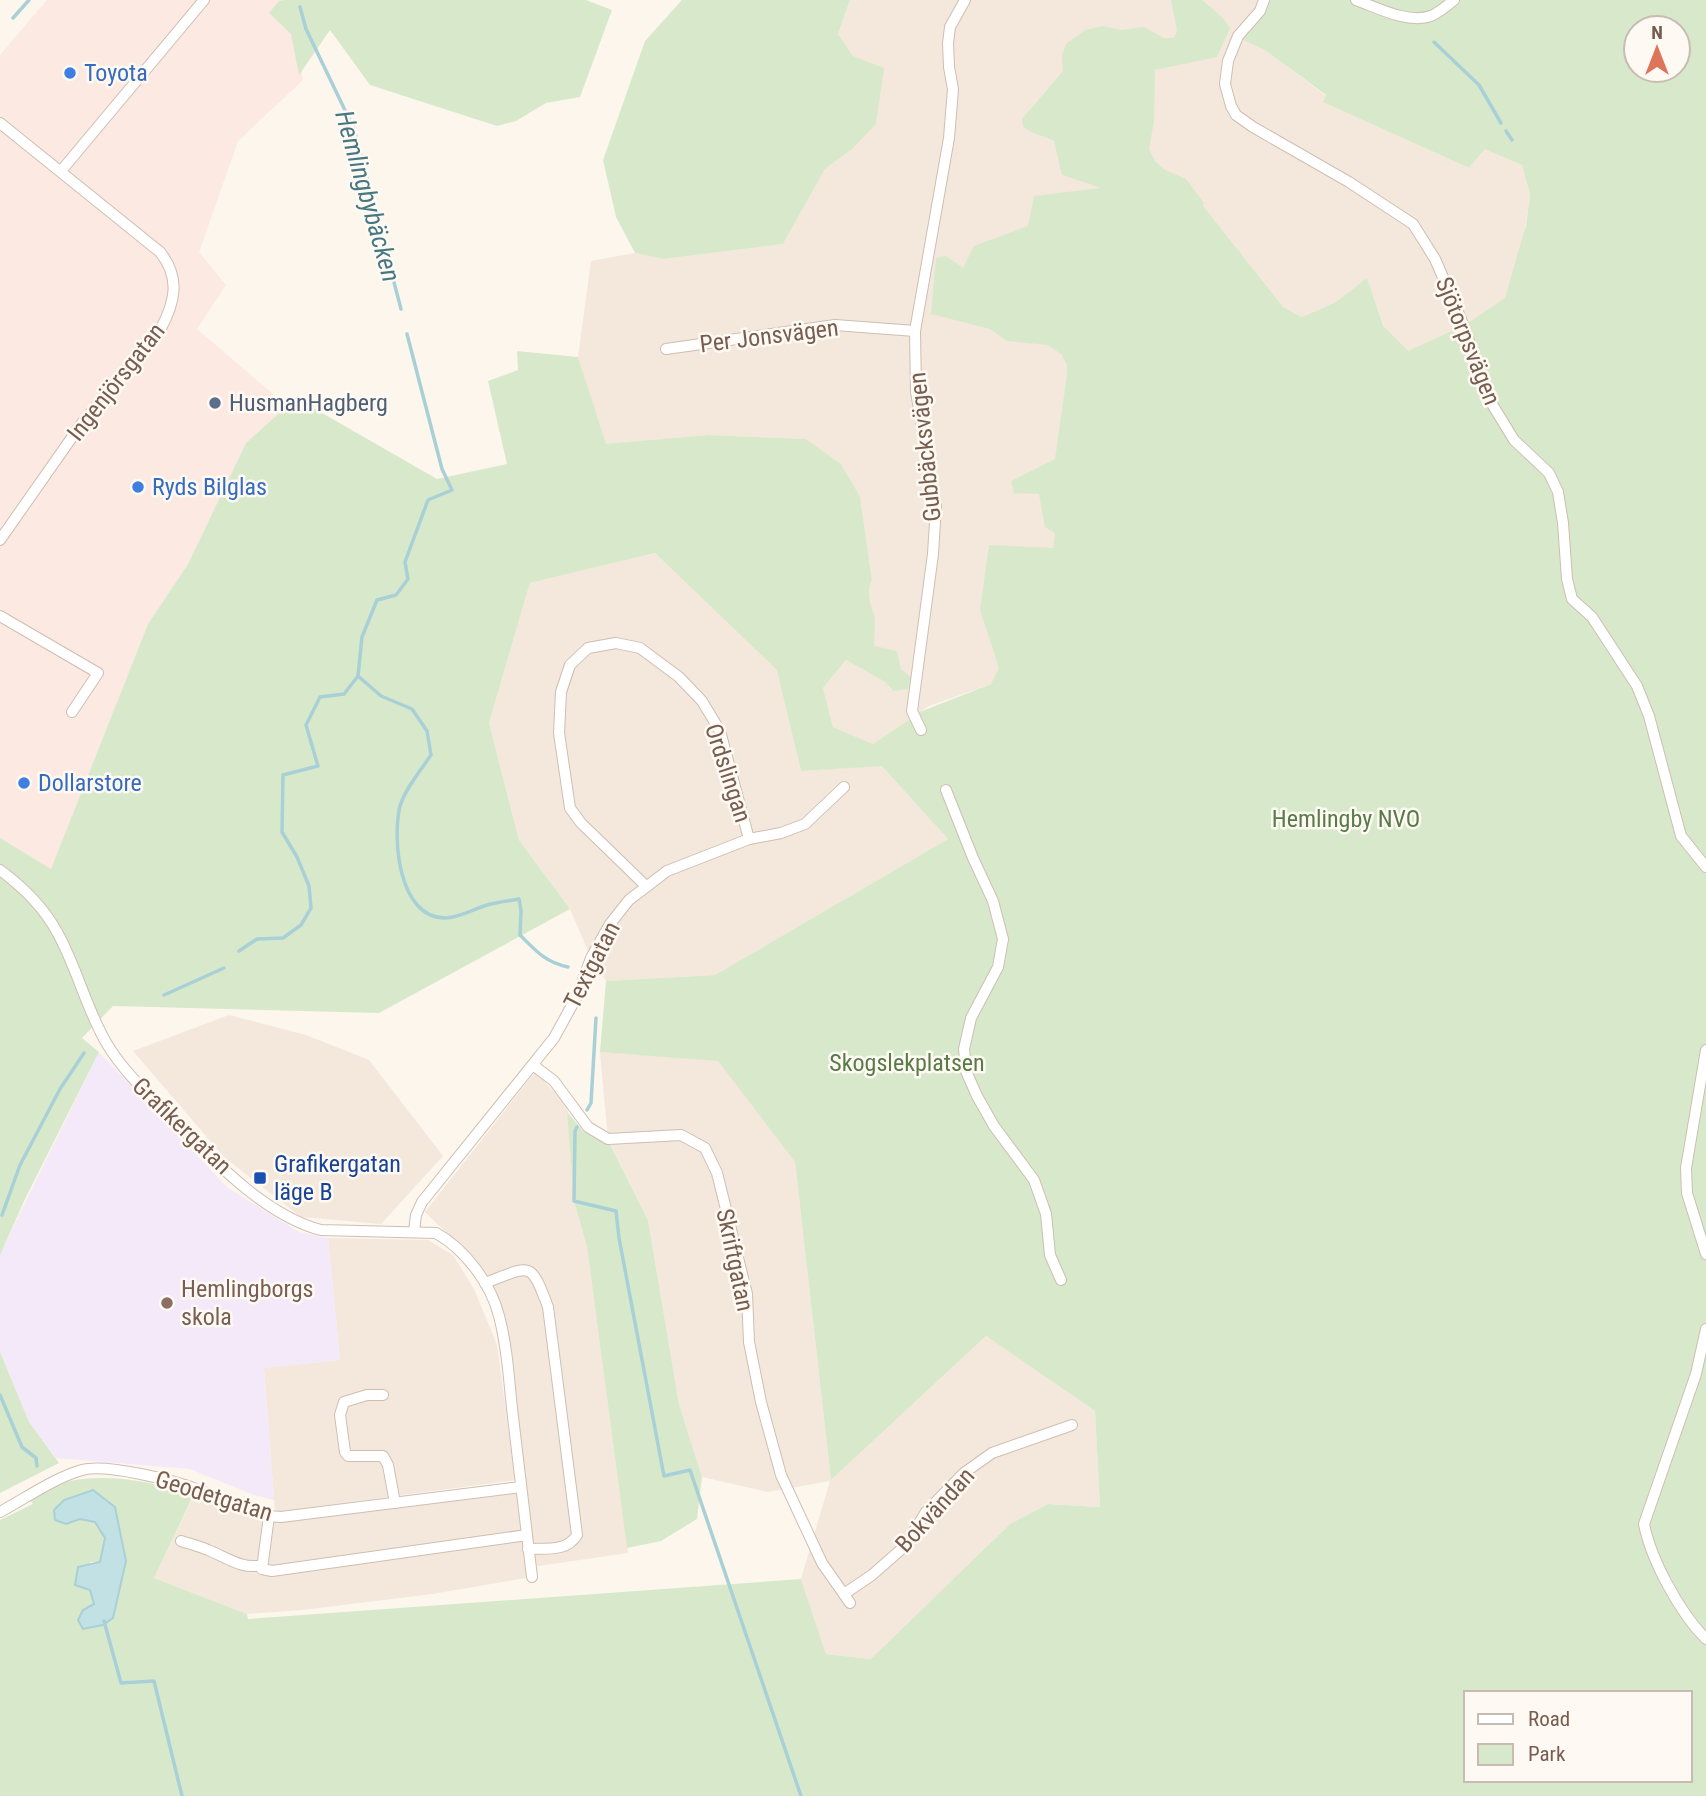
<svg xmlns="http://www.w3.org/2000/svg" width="1706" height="1796" viewBox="0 0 1706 1796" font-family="'Roboto Condensed',sans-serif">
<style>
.residential{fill:#f3e8db}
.commercial{fill:#fbe9e2}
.education{fill:#f3e9f9}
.green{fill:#d8e9cb;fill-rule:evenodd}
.water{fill:#c1e1e5;stroke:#a8d0d6;stroke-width:2}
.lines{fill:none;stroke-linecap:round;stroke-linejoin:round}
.stream{stroke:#a8d0d6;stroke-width:3.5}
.street-casing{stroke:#cebeb2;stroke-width:12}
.street{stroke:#fff;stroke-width:10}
.shop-dot{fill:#3f7fe0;stroke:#fefaf3;stroke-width:2.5}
.service-dot{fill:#5c6f8a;stroke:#fefaf3;stroke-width:2.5}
.transit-dot{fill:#1a4fb4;stroke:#fefaf3;stroke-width:2.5}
.education-dot{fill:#8d6e63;stroke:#fefaf3;stroke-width:2.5}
.labels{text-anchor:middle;stroke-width:5;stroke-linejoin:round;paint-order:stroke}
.shop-label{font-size:24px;fill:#366cbe;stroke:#fefaf3;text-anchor:start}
.street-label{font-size:24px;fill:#775d50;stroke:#fefaf3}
.service-label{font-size:24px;fill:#4e5e75;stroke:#fefaf3;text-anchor:start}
.park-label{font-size:24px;fill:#587b48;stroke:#fefaf3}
.transit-label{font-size:24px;fill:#164399;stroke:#fefaf3;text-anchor:start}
.education-label{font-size:24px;fill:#785e54;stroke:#fefaf3;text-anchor:start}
.water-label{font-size:26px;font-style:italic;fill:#477881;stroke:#fefaf3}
</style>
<rect width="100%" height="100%" fill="#fcf6ed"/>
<g class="residential">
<path d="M 850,0 L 1259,0 L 1247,36 L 1326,96 L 1324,102 L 1469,168 L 1486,148 L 1522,165 L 1530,195 L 1515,294 L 1477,350 L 1394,353 L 1367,279 L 1336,302 L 1302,317 L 1263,296 L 1055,459 L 1011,481 L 1039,494 L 1068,540 L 1142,612 L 991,684 L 929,706 L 873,744 L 833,727 L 823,688 L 846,660 L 885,682 L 893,691 L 901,669 L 874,646 L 874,616 L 869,607 L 869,588 L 872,580 L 860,496 L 841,464 L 806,439 L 708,435 L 605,445 L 578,357 L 591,261 L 635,253 L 665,259 L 783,244 L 825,169 L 851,150 L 853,56 L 838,34 Z"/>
<path d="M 655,553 L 778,670 L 801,771 L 882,765 L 948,839 L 715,975 L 606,981 L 591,958 L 570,909 L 519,840 L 489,723 L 530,583 Z"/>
<path d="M 229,1015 L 306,1035 L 369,1060 L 443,1156 L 381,1224 L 301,1217 L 224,1157 L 133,1051 Z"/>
<path d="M 600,1052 L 718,1060 L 795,1162 L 831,1480 L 986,1336 L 1095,1411 L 1100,1507 L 1048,1504 L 1010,1524 L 872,1659 L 826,1654 L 801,1579 L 830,1481 L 768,1492 L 702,1477 L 679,1404 L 648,1220 L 608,1139 Z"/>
<path d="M 535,1072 L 567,1105 L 574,1201 L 587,1247 L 628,1553 L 531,1567 L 532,1577 L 432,1594 L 302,1610 L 247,1614 L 154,1578 L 197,1489 L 262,1516 L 521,1487 L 499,1315 L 473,1259 L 425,1212 Z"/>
<path d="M 328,1238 L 428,1240 L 453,1255 L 474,1289 L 497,1345 L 515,1480 L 275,1512 L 264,1368 L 340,1360 Z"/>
</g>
<path class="commercial" d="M 47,0 L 302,0 L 302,81 L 238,141 L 199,252 L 226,285 L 197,329 L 287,406 L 246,443 L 188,564 L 148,624 L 51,870 L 0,838 L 0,55 Z"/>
<path class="education" d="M 99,1052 L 228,1188 L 299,1232 L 328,1238 L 340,1360 L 264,1368 L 274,1500 L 254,1495 L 190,1469 L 56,1458 L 29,1422 L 0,1352 L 0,1254 Z"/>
<g class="green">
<path d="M 285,0 L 586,0 L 612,10 L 580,97 L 546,103 L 516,121 L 497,126 L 370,85 L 330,30 L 299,75 L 291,34 L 269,13 L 279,1 Z"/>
<path d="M 682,0 L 850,0 L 838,34 L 853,56 L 884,68 L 876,124 L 851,150 L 825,169 L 783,244 L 664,259 L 635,253 L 616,217 L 603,160 L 645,41 Z"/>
<path d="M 1171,0 L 1202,0 L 1222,17 L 1230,28 L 1217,57 L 1155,70 L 1154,121 L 1149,149 L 1155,161 L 1165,170 L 1186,179 L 1204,203 L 1203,206 L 1283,307 L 1302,317 L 1336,302 L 1367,278 L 1384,327 L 1408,351 L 1465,325 L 1505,298 L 1526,225 L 1530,195 L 1522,165 L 1485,149 L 1469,168 L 1323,102 L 1326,95 L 1265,50 L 1239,38 L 1260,0 L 1706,0 L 1706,1796 L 0,1796 L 0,1520 L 33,1504 L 30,1500 C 42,1494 56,1484 70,1481 C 112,1473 153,1483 194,1494 L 154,1578 L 247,1614 L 248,1619 L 801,1579 L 826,1654 L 871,1659 L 1010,1524 L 1048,1504 L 1100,1507 L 1095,1411 L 986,1336 L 831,1480 L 795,1162 L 718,1061 L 600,1052 L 606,981 L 715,975 L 948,839 L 882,766 L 801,771 L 777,670 L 655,553 L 530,583 L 489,723 L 519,840 L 570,909 L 379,1013 L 113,1006 L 82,1038 L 99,1052 L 25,1199 L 0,1255 L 0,838 L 51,869 L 148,624 L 188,564 L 246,443 L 296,398 L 437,479 L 507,464 L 488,381 L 518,370 L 517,351 L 578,357 L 606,444 L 708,435 L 806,439 L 841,464 L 860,496 L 872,580 C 866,593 870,603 874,615 C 876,624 874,637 874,646 L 897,651 L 901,669 L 911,677 L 908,689 L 893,691 L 885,682 L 846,660 L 823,688 L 833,727 L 873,744 L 913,717 L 912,715 L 991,684 L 999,668 L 980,610 L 989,545 L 1053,548 L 1055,533 L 1045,527 L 1039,494 L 1014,493 L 1011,481 L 1055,459 L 1067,375 L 1067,365 L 1062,355 L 1048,345 L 1007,341 L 990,329 L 931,314 L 936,258 L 946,256 L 963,268 L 974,246 L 1028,226 L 1034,196 L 1101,188 L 1062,175 L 1054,141 C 1043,135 1032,135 1023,126 L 1022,119 L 1063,71 L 1062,55 L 1066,44 L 1085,30 L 1102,26 L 1122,30 L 1144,27 L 1164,38 L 1174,38 L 1177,30 ZM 1636,28 L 1678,28 L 1678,70 L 1636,70 ZM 115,1507 L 103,1625 L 90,1590 L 90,1562 L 100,1562 L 105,1538 L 95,1522 L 80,1519 ZM 1466,1693 L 1690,1693 L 1690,1780 L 1466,1780 Z"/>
<path d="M 567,1112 L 584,1132 L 610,1144 L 648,1220 L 679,1404 L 702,1477 L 697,1519 L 661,1541 L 627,1548 L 587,1247 L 574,1201 Z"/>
<path d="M 0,1352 L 29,1422 L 59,1463 L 0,1493 Z"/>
</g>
<path class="water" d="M 93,1490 L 115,1507 L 126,1561 L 113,1618 L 103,1625 L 83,1629 L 78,1620 L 83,1610 L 94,1604 L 90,1590 L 75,1585 L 78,1567 L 100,1562 L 105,1538 L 95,1522 L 80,1519 L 66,1524 L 55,1520 L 54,1510 L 64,1500 Z"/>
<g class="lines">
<g class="stream">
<path d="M 300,7 L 306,29 L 354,129 L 401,309"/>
<path d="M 13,18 L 29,0"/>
<path d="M 1434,42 L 1479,85 L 1501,123"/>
<path d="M 1506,131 L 1512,140"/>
<path d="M 358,676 L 381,696 L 412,709 L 427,731 L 431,755 C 421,770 405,789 400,806 C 392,840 399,918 445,918 C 458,918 474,909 487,905 C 497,902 508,901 519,899 L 521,910 L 520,935 C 536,951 545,962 568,967"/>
<path d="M 239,951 L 257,939 L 283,938 L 301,925 L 311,908 L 309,886 L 297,857 L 282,832 L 283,775 L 318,766 L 306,725 L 320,697 L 344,694 L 358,676 L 362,637 L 377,600 L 396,595 L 408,579 L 405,562 L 428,500 L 452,490 L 442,469 L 407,334"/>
<path d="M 164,995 L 224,968"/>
<path d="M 587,1110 L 591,1103 L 596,1018"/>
<path d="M 577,1127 L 575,1131 L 574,1201 L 616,1211 L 619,1238 L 664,1476 L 690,1470 L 801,1796"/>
<path d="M 2,1215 L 20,1165 L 60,1089 L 84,1053"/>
<path d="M 0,1395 L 22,1447 L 36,1458 L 37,1466"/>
<path d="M 104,1621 L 121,1683 L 154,1681 L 182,1796"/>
</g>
<defs>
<g id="street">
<path d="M 1264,0 L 1260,11 L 1238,36 L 1228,61 L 1225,84 L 1231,106 L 1236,115 L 1253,127 L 1349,182 L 1413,224 L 1435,259 L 1461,319 L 1492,404 L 1514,440 L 1549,473 L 1558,492 L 1563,523 L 1567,579 L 1572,599 L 1592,617 L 1637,686 L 1649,716 L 1681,836 L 1706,867"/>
<path d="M 1356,0 C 1378,8 1408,24 1431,16 C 1440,12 1447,6 1454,0"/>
<path d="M 0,123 L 160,252 C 181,278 175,303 160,330 L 82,423 L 0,540"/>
<path d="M 61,171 L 204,0"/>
<path d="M 666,349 L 835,325 L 915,331"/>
<path d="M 0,616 L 98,673 L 72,712"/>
<path d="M 921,730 L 912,711 L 933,554 L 936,506 L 916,392 L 915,331 L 949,138 L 953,89 L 949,67 L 948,43 L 950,27 L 965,0"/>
<path d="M 946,790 L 973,858 L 993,901 L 1003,939 L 998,967 L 971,1018 L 964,1049 L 966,1071 L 977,1096 L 994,1126 L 1034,1180 L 1046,1214 L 1050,1255 L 1061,1280"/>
<path d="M 0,870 C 23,887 43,906 57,932 C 77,967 86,1009 107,1044 C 123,1071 148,1094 170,1116 C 211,1158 264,1215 321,1230 L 436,1233 C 465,1249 491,1284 499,1316 C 508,1349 509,1384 513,1417 C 519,1471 526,1524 532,1577"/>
<path d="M 646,886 L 581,823 L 570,808 L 559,733 L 561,692 L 570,665 L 588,648 L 616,643 L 640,648 L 679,677 L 702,701 L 720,731 L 749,839"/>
<path d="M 1706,1050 L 1686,1168 L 1687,1193 L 1706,1254"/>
<path d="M 533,1065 L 554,1081 L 588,1127 L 608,1139 L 681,1135 L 705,1148 L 717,1173 L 747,1294 L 749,1342 L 761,1402 L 781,1475 L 822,1563 L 850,1603"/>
<path d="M 414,1231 L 416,1215 L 422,1202 L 554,1038 L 576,998 L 591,958 L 610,924 L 629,900 L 667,871 L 749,839 L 781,833 L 805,824 L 844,787"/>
<path d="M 485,1283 C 531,1266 530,1259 548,1307 L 577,1535 C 567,1552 546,1548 528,1549"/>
<path d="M 1706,1329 L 1696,1374 L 1644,1524 C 1651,1560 1680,1613 1706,1639"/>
<path d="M 383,1395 L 367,1395 L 344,1402 L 340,1415 L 345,1452 L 348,1456 L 383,1456 L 388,1465 L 395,1503"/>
<path d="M 0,1512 C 26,1498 54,1478 82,1470 C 107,1463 175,1481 199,1490 C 226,1500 252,1515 281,1517 L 521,1487"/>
<path d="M 269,1516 L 262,1569 L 272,1571 L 527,1535"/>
<path d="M 181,1541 C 190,1544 199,1546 208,1550 C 226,1557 242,1570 262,1565"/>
<path d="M 844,1594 L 872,1575 L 905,1546 L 926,1512 L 964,1473 L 992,1453 L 1072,1425"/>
</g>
</defs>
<use href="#street" class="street-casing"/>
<use href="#street" class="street"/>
</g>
<g class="shop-dot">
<circle cx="70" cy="73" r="7"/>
<circle cx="138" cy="487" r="7"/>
<circle cx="24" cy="783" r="7"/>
</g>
<circle class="service-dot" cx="215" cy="403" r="7"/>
<rect class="transit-dot" x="253" y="1171" width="14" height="14" rx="3.5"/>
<circle class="education-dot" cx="167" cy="1303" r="7"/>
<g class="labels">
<g class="shop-label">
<text x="84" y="81">Toyota</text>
<text x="152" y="495">Ryds Bilglas</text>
<text x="38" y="791">Dollarstore</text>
</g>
<g class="street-label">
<text transform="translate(769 336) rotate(-7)" y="8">Per Jonsvägen</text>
<text transform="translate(1468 341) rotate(68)" y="8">Sjötorpsvägen</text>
<text transform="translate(116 382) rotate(-52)" y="8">Ingenjörsgatan</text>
<text transform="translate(925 447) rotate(-96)" y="8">Gubbäcksvägen</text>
<text transform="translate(728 773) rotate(72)" y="8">Ordslingan</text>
<text transform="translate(592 965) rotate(-63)" y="8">Textgatan</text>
<text transform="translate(182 1126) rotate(44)" y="8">Grafikergatan</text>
<text transform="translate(735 1260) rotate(78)" y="8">Skriftgatan</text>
<text transform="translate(214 1496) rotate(17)" y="8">Geodetgatan</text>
<text transform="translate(935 1510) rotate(-48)" y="8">Bokvändan</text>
</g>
<g class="service-label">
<text x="229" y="411">HusmanHagberg</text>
</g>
<g class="park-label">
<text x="1346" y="827">Hemlingby NVO</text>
<text x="907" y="1071">Skogslekplatsen</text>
</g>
<g class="transit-label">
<text x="274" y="1172">Grafikergatan<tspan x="274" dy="28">läge B</tspan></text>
</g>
<g class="education-label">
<text x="181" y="1297">Hemlingborgs<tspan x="181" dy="28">skola</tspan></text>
</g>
<g class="water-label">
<text transform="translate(368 196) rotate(74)" y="9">Hemlingbybäcken</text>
</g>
</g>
<rect x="1464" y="1691" width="228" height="91" fill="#fefaf3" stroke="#c8bbb2" stroke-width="2"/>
<rect x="1478" y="1714" width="35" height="10" fill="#ffffff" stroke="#c8bbb2" stroke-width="2"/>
<text x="1528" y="1726" font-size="21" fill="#775d50">Road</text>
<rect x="1478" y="1744" width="35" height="21" fill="#d8e9cb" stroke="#c8bbb2" stroke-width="2"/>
<text x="1528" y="1761" font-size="21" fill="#775d50">Park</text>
<g transform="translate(1657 49)"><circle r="33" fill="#fefaf3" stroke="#c8bbb2" stroke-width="2"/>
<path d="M0-5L12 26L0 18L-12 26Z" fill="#dd755b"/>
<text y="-10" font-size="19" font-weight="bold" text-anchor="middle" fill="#775d50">N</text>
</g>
</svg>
